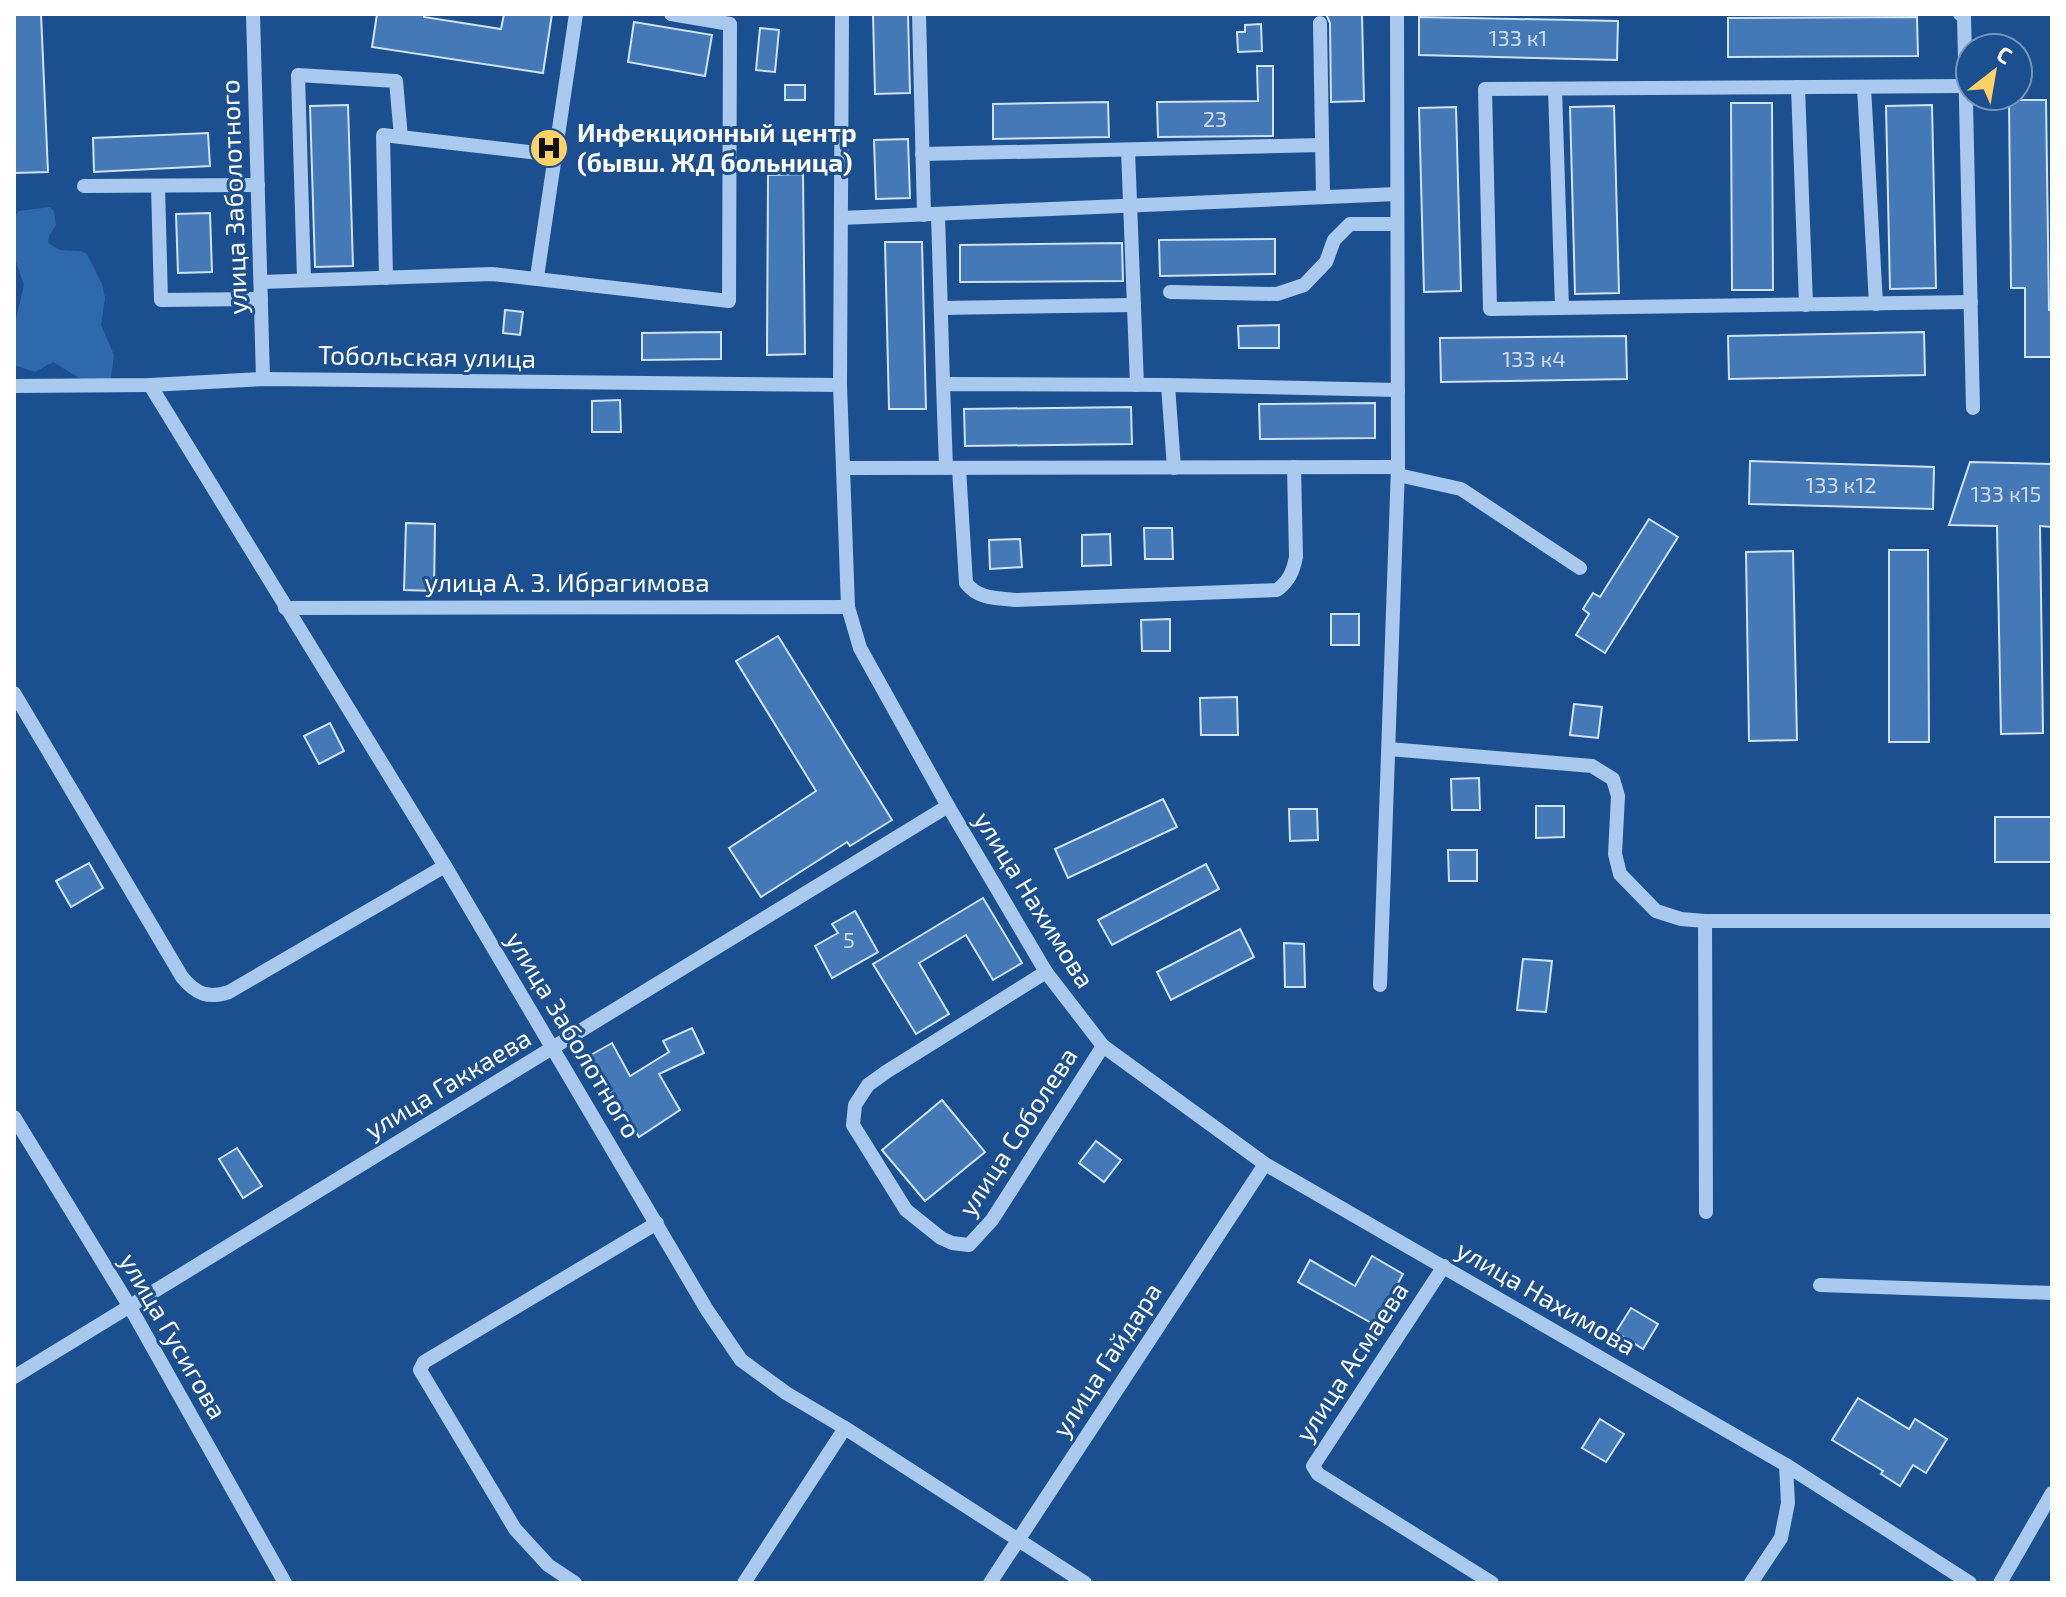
<svg xmlns="http://www.w3.org/2000/svg" width="2066" height="1597" viewBox="0 0 2066 1597" font-family="'Exo 2',sans-serif">
<style>
.green{fill:#2e69ad}
.building{fill:#4478b7;stroke:#cfe3fa;stroke-width:2}
.lines{fill:none;stroke-linecap:round;stroke-linejoin:round}
.minor{stroke:#a9c9ee;stroke-width:14}
.labels{text-anchor:middle;stroke-width:6;stroke-linejoin:round;paint-order:stroke}
.number-label{font-size:22px;fill:#d0dded}
.poi-label{font-size:26px;font-weight:bold;fill:#fff;stroke:#1b4f8f;text-anchor:start}
.street-label{font-size:26px;fill:#fff;stroke:#1b4f8f}
</style>
<rect width="100%" height="100%" fill="#1b4f8f"/>
<path class="green" d="M 50,207 L 54,212 L 56,225 L 49,236 L 48,243 L 60,250 L 81,251 L 87,254 L 102,284 L 105,298 L 101,325 L 114,355 L 111,377 L 101,386 L 94,387 L 53,362 L 35,372 L 14,365 L 14,327 L 24,285 L 14,256 L 14,217 L 19,211 Z"/>
<g class="building">
<path d="M 14,14 L 41,14 L 48,172 L 14,173 Z"/>
<path d="M 377,14 L 424,14 L 424,17 L 501,29 L 504,14 L 552,14 L 543,73 L 372,47 Z"/>
<path d="M 873,14 L 908,14 L 910,93 L 875,94 Z"/>
<path d="M 1326,14 L 1362,14 L 1364,101 L 1331,102 L 1330,23 Z"/>
<path d="M 1419,17 L 1618,21 L 1617,60 L 1419,55 Z"/>
<path d="M 1917,17 L 1918,56 L 1728,57 L 1728,18 Z"/>
<path d="M 634,22 L 712,35 L 705,76 L 628,62 Z"/>
<path d="M 1261,24 L 1262,51 L 1238,52 L 1237,32 L 1245,32 L 1245,25 Z"/>
<path d="M 760,28 L 779,30 L 775,72 L 756,70 Z"/>
<path d="M 1257,66 L 1273,66 L 1273,136 L 1158,137 L 1157,102 L 1258,101 Z"/>
<rect x="785" y="85" width="20" height="15"/>
<path d="M 2009,100 L 2046,100 L 2049,310 L 2052,310 L 2052,357 L 2025,357 L 2025,288 L 2011,288 Z"/>
<path d="M 1108,102 L 1109,137 L 993,139 L 993,104 Z"/>
<path d="M 1731,103 L 1772,103 L 1773,290 L 1732,290 Z"/>
<path d="M 348,105 L 353,266 L 315,267 L 310,106 Z"/>
<path d="M 1932,105 L 1936,288 L 1890,289 L 1886,106 Z"/>
<path d="M 1614,106 L 1619,293 L 1575,294 L 1570,107 Z"/>
<path d="M 1456,107 L 1461,291 L 1424,292 L 1419,108 Z"/>
<path d="M 208,133 L 210,166 L 94,172 L 93,138 Z"/>
<path d="M 908,139 L 910,198 L 876,199 L 874,140 Z"/>
<path d="M 803,174 L 805,354 L 767,355 L 768,175 Z"/>
<path d="M 210,213 L 212,272 L 178,273 L 176,214 Z"/>
<path d="M 1275,239 L 1275,274 L 1160,276 L 1159,240 Z"/>
<path d="M 885,242 L 922,242 L 926,409 L 889,409 Z"/>
<path d="M 1122,243 L 1123,281 L 960,282 L 960,245 Z"/>
<path d="M 505,310 L 523,312 L 520,335 L 503,333 Z"/>
<path d="M 1279,325 L 1279,348 L 1239,348 L 1238,326 Z"/>
<path d="M 721,332 L 721,359 L 642,360 L 642,333 Z"/>
<path d="M 1924,332 L 1925,375 L 1729,379 L 1728,336 Z"/>
<path d="M 1626,336 L 1627,379 L 1441,382 L 1440,338 Z"/>
<path d="M 620,400 L 621,432 L 592,432 L 592,401 Z"/>
<path d="M 1375,403 L 1375,438 L 1260,439 L 1259,404 Z"/>
<path d="M 1131,407 L 1132,444 L 965,446 L 964,409 Z"/>
<path d="M 1750,461 L 1934,467 L 1933,509 L 1749,504 Z"/>
<path d="M 1970,462 L 2052,464 L 2052,527 L 2040,526 L 2043,733 L 2001,734 L 1997,526 L 1949,525 Z"/>
<path d="M 1649,519 L 1678,537 L 1605,653 L 1576,635 L 1589,614 L 1583,609 L 1593,593 L 1600,597 Z"/>
<path d="M 406,523 L 435,524 L 434,591 L 404,590 Z"/>
<path d="M 1144,528 L 1172,528 L 1173,559 L 1145,559 Z"/>
<path d="M 1110,534 L 1111,565 L 1082,566 L 1082,535 Z"/>
<path d="M 1020,539 L 1022,567 L 990,569 L 989,540 Z"/>
<path d="M 1889,550 L 1928,550 L 1929,742 L 1889,742 Z"/>
<path d="M 1793,551 L 1797,740 L 1749,741 L 1746,552 Z"/>
<rect x="1331" y="614" width="28" height="31"/>
<path d="M 1170,619 L 1170,651 L 1142,651 L 1141,620 Z"/>
<path d="M 778,636 L 892,820 L 850,846 L 847,842 L 761,897 L 729,848 L 816,791 L 736,661 Z"/>
<path d="M 1237,697 L 1238,735 L 1201,735 L 1200,698 Z"/>
<path d="M 1574,704 L 1602,707 L 1598,738 L 1570,735 Z"/>
<path d="M 330,723 L 344,751 L 319,764 L 304,736 Z"/>
<path d="M 1479,778 L 1480,810 L 1452,810 L 1451,779 Z"/>
<path d="M 1163,799 L 1177,827 L 1068,878 L 1055,849 Z"/>
<path d="M 1536,806 L 1564,806 L 1564,837 L 1536,838 Z"/>
<path d="M 1289,809 L 1317,809 L 1318,840 L 1290,841 Z"/>
<rect x="1995" y="817" width="57" height="45"/>
<path d="M 1448,850 L 1477,850 L 1477,881 L 1449,881 Z"/>
<path d="M 89,863 L 103,888 L 71,907 L 56,881 Z"/>
<path d="M 1206,864 L 1219,889 L 1112,945 L 1098,920 Z"/>
<path d="M 983,898 L 1022,963 L 993,980 L 966,935 L 919,963 L 949,1014 L 916,1034 L 873,964 Z"/>
<path d="M 855,911 L 878,952 L 832,978 L 815,946 L 838,933 L 832,924 Z"/>
<path d="M 1240,929 L 1254,957 L 1171,1000 L 1157,972 Z"/>
<path d="M 1284,943 L 1304,944 L 1305,987 L 1285,987 Z"/>
<path d="M 1523,959 L 1552,961 L 1546,1012 L 1517,1010 Z"/>
<path d="M 692,1028 L 704,1053 L 659,1074 L 680,1110 L 639,1137 L 589,1056 L 612,1043 L 630,1076 L 669,1052 L 663,1041 Z"/>
<path d="M 942,1100 L 985,1152 L 925,1201 L 882,1150 Z"/>
<path d="M 1096,1141 L 1121,1160 L 1104,1182 L 1079,1163 Z"/>
<path d="M 237,1148 L 262,1186 L 243,1198 L 219,1159 Z"/>
<path d="M 1372,1256 L 1403,1274 L 1375,1325 L 1298,1282 L 1310,1260 L 1355,1286 Z"/>
<path d="M 1631,1308 L 1658,1324 L 1643,1349 L 1616,1332 Z"/>
<path d="M 1858,1398 L 1909,1429 L 1915,1419 L 1947,1439 L 1926,1473 L 1913,1465 L 1900,1486 L 1881,1474 L 1883,1471 L 1832,1440 Z"/>
<path d="M 1600,1419 L 1624,1434 L 1606,1462 L 1582,1448 Z"/>
</g>
<g class="lines">
<g class="minor">
<path d="M 253,14 L 263,379"/>
<path d="M 842,14 L 840,385 L 848,607 L 860,648 L 948,806 L 1046,972 L 1103,1046 L 1265,1164 L 1786,1465 L 1970,1583"/>
<path d="M 919,14 L 924,215"/>
<path d="M 1960,14 L 1964,16 L 1973,408"/>
<path d="M 1320,23 L 1323,196"/>
<path d="M 1965,86 L 1485,89 L 1490,309 L 1971,302"/>
<path d="M 1798,87 L 1806,305"/>
<path d="M 1864,87 L 1876,304"/>
<path d="M 1555,89 L 1562,308"/>
<path d="M 1128,150 L 1137,385"/>
<path d="M 922,154 L 1322,145"/>
<path d="M 84,186 L 258,185"/>
<path d="M 158,186 L 161,300 L 261,299"/>
<path d="M 938,214 L 943,384"/>
<path d="M 841,218 L 1397,194"/>
<path d="M 537,277 L 576,14"/>
<path d="M 386,278 L 383,135 L 555,155"/>
<path d="M 304,280 L 298,75 L 396,81 L 401,137"/>
<path d="M 261,282 L 492,274 L 729,301 L 730,24 L 671,14"/>
<path d="M 1170,292 L 1277,294 L 1304,285 L 1326,262 L 1334,240 L 1350,224 L 1397,224"/>
<path d="M 941,308 L 1134,305"/>
<path d="M 150,385 L 445,866 L 707,1310 L 741,1360 L 786,1393 L 845,1428 L 1085,1583"/>
<path d="M 1168,385 L 1174,468"/>
<path d="M 14,386 L 150,385 L 263,379 L 840,385"/>
<path d="M 844,468 L 1398,467"/>
<path d="M 946,468 L 943,384 L 1168,385 L 1398,390"/>
<path d="M 959,468 L 966,583 C 978,599 996,598 1016,600 L 1277,590 C 1289,581 1293,572 1296,557 L 1294,467"/>
<path d="M 1398,475 L 1461,489 L 1580,568"/>
<path d="M 285,608 L 848,607"/>
<path d="M 14,693 L 182,977 C 196,994 208,999 229,992 L 445,866"/>
<path d="M 1389,749 L 1592,766 L 1613,779 L 1618,796 L 1615,854 L 1620,874 L 1656,911 L 1681,919 L 1705,921 L 2052,921"/>
<path d="M 1705,921 L 1706,1212"/>
<path d="M 1046,972 L 886,1072 L 868,1085 L 855,1105 L 853,1125 L 906,1210 L 941,1238 L 952,1243 L 969,1245 L 992,1220 L 1103,1046"/>
<path d="M 1380,985 L 1398,467 L 1397,14"/>
<path d="M 14,1117 L 130,1307 L 285,1583"/>
<path d="M 1444,1266 L 1313,1466 L 1318,1474 L 1492,1583"/>
<path d="M 1820,1285 L 2052,1293"/>
<path d="M 14,1377 L 948,806"/>
<path d="M 575,1583 L 548,1565 L 515,1529 L 420,1370 L 424,1362 L 657,1223"/>
<path d="M 744,1583 L 845,1428"/>
<path d="M 990,1583 L 1265,1164"/>
<path d="M 1751,1583 L 1781,1538 L 1788,1503 L 1786,1465"/>
<path d="M 2000,1583 L 2052,1493"/>
</g>
</g>
<defs>
<symbol id="hospital-disc" viewBox="-11 -11 22 22"><circle r="9.5" fill="#ffd166" stroke="#1b4f8f"/><path d="M-5-5h3v3.5h4V-5h3V5h-3V1.5h-4V5h-3Z" fill="#111"/></symbol>
</defs>
<g fill-rule="evenodd">
<use href="#hospital-disc" x="527" y="126" width="44" height="44"/>
</g>
<g class="labels">
<g class="number-label">
<text x="1518" y="46">133 к1</text>
<text x="1215" y="127">23</text>
<text x="1534" y="367">133 к4</text>
<text x="1841" y="493">133 к12</text>
<text x="2006" y="502">133 к15</text>
<text x="849" y="948">5</text>
</g>
<g class="poi-label">
<text x="577" y="142">Инфекционный центр<tspan x="577" dy="30">(бывш. ЖД больница)</tspan></text>
</g>
<g class="street-label">
<text transform="translate(234 197) rotate(-92)" y="9">улица Заболотного</text>
<text transform="translate(427 357) rotate(1)" y="9">Тобольская улица</text>
<text x="567" y="592">улица А. З. Ибрагимова</text>
<text transform="translate(1034 900) rotate(58)" y="9">улица Нахимова</text>
<text transform="translate(573 1035) rotate(59)" y="9">улица Заболотного</text>
<text transform="translate(448 1084) rotate(-31)" y="9">улица Гаккаева</text>
<text transform="translate(1018 1132) rotate(-57)" y="9">улица Соболева</text>
<text transform="translate(1546 1298) rotate(30)" y="9">улица Нахимова</text>
<text transform="translate(173 1336) rotate(60)" y="9">улица Гусигова</text>
<text transform="translate(1107 1360) rotate(-57)" y="9">улица Гайдара</text>
<text transform="translate(1352 1362) rotate(-57)" y="9">улица Асмаева</text>
</g>
</g>
<rect width="2066" height="1597" fill="none" stroke="#ffffff" stroke-width="32"/>
<g transform="translate(1994 72) rotate(31)"><circle r="38" fill="#1b4f8f" stroke="#7695bc" stroke-width="2"/>
<path d="M0-6L14 30L0 20L-14 30Z" fill="#ffd166"/>
<text y="-12" font-size="22" font-weight="bold" text-anchor="middle" fill="#ffffff">С</text>
</g>
</svg>
